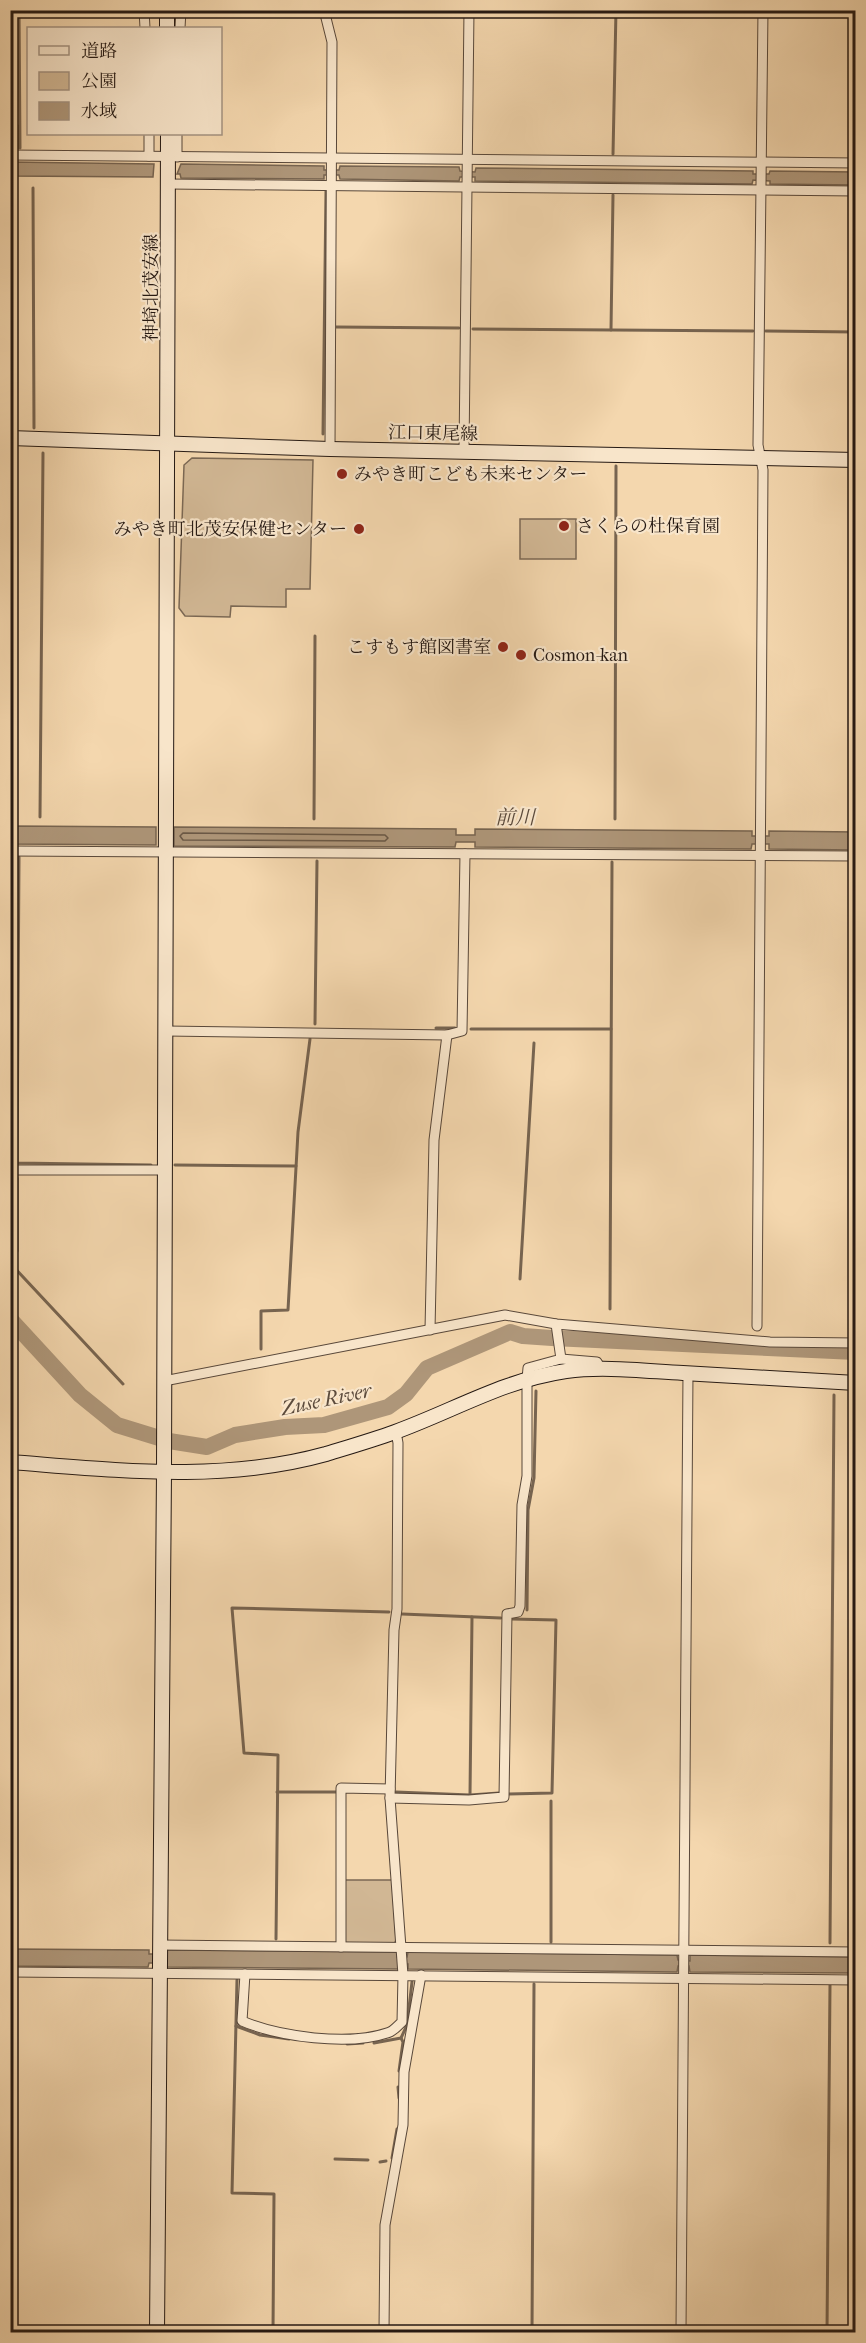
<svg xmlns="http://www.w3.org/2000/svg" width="866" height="2343" viewBox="0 0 866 2343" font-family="'IM FELL French Canon','Noto Serif JP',serif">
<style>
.green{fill:#d1b794;stroke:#7b6854;stroke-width:1.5}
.water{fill:#ae9679;stroke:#776450;stroke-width:1.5}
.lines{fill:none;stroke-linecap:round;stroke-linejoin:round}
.shore{stroke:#6a5846;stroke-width:1.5}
.stream{stroke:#776450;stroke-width:3}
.river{stroke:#ae9679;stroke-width:16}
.street-casing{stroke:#59483a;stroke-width:11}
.secondary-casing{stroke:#251913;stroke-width:16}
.street{stroke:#f8e5ca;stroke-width:9}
.secondary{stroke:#f8e5ca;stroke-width:14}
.poi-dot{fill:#8f2418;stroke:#f8e5ca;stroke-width:2}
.labels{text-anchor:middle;stroke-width:4.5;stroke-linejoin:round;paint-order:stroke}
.street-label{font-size:18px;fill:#251913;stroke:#f8e5ca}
.poi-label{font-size:18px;fill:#251913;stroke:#f8e5ca;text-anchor:start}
.water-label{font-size:20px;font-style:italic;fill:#5c4b3c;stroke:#f8e5ca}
</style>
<rect width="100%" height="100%" fill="#f4d7ae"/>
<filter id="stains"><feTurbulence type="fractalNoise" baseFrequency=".00333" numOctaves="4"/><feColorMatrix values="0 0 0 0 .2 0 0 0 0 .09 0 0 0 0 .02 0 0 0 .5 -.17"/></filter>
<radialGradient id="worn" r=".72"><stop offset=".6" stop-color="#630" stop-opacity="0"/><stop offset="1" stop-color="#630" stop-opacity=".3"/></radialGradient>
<g class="green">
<path d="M 192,458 L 313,460 L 310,589 L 286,589 L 286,607 L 231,606 L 230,617 L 185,616 L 179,608 L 184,465 Z"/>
<rect x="520" y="519" width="56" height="40"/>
<path d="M 344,1880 L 392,1880 L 396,1940 L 394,1944 L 344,1943 Z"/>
</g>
<g class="water">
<path d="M 11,162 L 154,164 L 153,177 L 11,176 Z"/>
<path d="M 181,164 L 324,166 L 324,170 L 339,170 L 340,166 L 459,167 L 460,171 L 475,172 L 476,168 L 753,171 L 753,174 L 769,174 L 770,171 L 855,172 L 856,185 L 770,184 L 770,181 L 753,180 L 752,184 L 475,181 L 475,177 L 460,177 L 459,181 L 340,179 L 339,175 L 324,175 L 324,179 L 181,178 L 180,174 L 177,174 Z"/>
<path d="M 11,826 L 156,827 L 156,845 L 11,844 Z"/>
<path d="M 174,827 L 456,829 L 456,835 L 475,835 L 475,829 L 752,831 L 752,836 L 769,836 L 769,831 L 856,832 L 855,850 L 769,849 L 769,844 L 752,844 L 751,849 L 475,847 L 475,842 L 456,842 L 455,847 L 174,846 Z"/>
<path d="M 11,1949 L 149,1950 L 149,1954 L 166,1954 L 167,1950 L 397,1952 L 397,1957 L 407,1957 L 408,1952 L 677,1955 L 678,1960 L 690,1961 L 690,1955 L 856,1957 L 855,1973 L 690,1972 L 689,1966 L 678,1966 L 677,1972 L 408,1969 L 408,1964 L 398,1964 L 398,1969 L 167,1967 L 166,1963 L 149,1963 L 148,1967 L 11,1966 Z"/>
</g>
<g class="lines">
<path class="shore" d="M 183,833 L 385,835 L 388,838 L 385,841 L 183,840 L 180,836 Z"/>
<g class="stream">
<path d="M 19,10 L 20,148"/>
<path d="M 18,126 L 18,148"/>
<path d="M 613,154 L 616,10"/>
<path d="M 33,188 L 34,428"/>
<path d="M 336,327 L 459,328"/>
<path d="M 473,329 L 753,331"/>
<path d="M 611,330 L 613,195"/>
<path d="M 766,331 L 856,332"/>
<path d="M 323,434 L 326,191"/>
<path d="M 40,817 L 43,453"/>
<path d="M 314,819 L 315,636"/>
<path d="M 615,819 L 616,466"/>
<path d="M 19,857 L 17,1163 L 151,1165"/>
<path d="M 315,1024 L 317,861"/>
<path d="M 436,1028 L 455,1028"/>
<path d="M 471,1029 L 611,1029"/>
<path d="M 175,1165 L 296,1166"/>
<path d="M 17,1251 L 17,1178"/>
<path d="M 10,1263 L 123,1384"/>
<path d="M 520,1279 L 534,1043"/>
<path d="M 610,1309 L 612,862"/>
<path d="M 261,1349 L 261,1311 L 288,1310 L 298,1132 L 310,1039"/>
<path d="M 527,1610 L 528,1510 L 534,1478 L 536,1391"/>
<path d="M 402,1614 L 501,1618"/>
<path d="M 277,1792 L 336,1792"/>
<path d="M 396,1792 L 470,1795 L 499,1793"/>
<path d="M 509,1794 L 552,1793 L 556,1620 L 512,1619"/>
<path d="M 470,1795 L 472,1617"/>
<path d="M 276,1939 L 278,1755 L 244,1753 L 232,1608 L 389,1612"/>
<path d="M 551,1942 L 551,1801"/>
<path d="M 830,1943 L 834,1395"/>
<path d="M 237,1980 L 232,2193 L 274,2194 L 273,2332"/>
<path d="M 236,2026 L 260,2035 L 289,2039"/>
<path d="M 374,2043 L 401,2038 L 407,2025 L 412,1982"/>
<path d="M 347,2044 L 363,2043"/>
<path d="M 399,2071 L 403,2042 L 401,2038"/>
<path d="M 398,2087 L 399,2098"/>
<path d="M 392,2158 L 397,2129"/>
<path d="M 335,2159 L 368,2160"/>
<path d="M 380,2162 L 386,2161"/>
<path d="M 532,2332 L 534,1984"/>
<path d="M 827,2332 L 830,1985"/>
</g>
<path class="river" d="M 10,1319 L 80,1395 L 117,1425 L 169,1441 L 207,1447 L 235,1435 L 285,1427 L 324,1425 L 388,1407 L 406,1394 L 427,1368 L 510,1332 L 523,1336 L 552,1338 L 856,1352"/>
<defs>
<g id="street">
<path d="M 144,10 L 145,28"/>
<path d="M 324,10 L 332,42 L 330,449"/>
<path d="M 180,28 L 181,10"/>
<path d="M 149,134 L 149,156"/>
<path d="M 10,155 L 856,163"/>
<path d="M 177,157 L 177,134"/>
<path d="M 169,184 L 856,191"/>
<path d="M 464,451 L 469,10"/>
<path d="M 10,851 L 856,856"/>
<path d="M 166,1031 L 447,1035 L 462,1031 L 465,854"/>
<path d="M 10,1170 L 166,1170"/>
<path d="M 757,1326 L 763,470 L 758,445 L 763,10"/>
<path d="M 430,1330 L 434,1140 L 447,1035"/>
<path d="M 561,1359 L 597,1362 L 601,1369"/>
<path d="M 164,1381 L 505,1315 L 556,1324 L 770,1342 L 856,1343"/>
<path d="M 390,1798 L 469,1800 L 504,1797 L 507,1614 L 518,1612 L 520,1606 L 522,1505 L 527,1476 L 527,1379 L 528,1368 L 561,1359 L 556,1324"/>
<path d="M 160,1945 L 856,1952"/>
<path d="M 341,1947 L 341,1788 L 390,1789"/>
<path d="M 10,1972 L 856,1980"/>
<path d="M 245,1974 L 242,2021 C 279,2037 349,2046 387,2033 C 393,2032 397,2026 402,2022 L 403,1975 L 390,1798 L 394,1630 L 397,1609 L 398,1443 L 396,1432"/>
<path d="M 384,2332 L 385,2225 L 403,2125 L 404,2072 L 421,1975"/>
<path d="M 681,2332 L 688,1373"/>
</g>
<g id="secondary">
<path d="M 167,10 L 167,28"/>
<path d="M 10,438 L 330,449 L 856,460"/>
<path d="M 10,1462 C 116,1470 222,1483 326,1454 C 349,1447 373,1440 395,1432 C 453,1411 504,1380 566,1371 C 604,1366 645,1371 683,1373 C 741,1376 798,1380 856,1383"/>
<path d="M 157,2332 L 164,1472 L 168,134"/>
</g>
</defs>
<use href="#street" class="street-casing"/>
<use href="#secondary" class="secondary-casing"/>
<use href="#street" class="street"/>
<use href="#secondary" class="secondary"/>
</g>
<g class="poi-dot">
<circle cx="342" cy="474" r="6"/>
<circle cx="564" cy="526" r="6"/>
<circle cx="359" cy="529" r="6"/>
<circle cx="503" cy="647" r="6"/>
<circle cx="521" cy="655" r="6"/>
</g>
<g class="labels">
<g class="street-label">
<text transform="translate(151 288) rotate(-90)" y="6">神埼北茂安線</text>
<text transform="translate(433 433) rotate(1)" y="6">江口東尾線</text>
</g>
<g class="poi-label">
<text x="354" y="480">みやき町こども未来センター</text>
<text x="576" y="532">さくらの杜保育園</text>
<text x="347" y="535" text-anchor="end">みやき町北茂安保健センター</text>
<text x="491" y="653" text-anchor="end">こすもす館図書室</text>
<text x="533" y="661">Cosmon-kan</text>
</g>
<g class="water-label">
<text x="515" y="824">前川</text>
<text transform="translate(326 1399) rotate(-12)" y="7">Zuse River</text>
</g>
</g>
<rect width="866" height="2343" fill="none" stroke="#f4d7ae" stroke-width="36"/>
<rect x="12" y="12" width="842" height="2319" fill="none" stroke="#251913" stroke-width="3"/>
<rect x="18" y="18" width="830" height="2307" fill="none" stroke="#251913" stroke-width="1.5"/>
<rect x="27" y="27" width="195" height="108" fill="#f8e5ca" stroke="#a49381" stroke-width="1.5"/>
<rect x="39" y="46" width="30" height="9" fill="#f8e5ca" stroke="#a49381" stroke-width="1.5"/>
<text x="81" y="57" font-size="18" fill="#251913">道路</text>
<rect x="39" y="72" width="30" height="18" fill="#d1b794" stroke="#a49381" stroke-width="1.5"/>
<text x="81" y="87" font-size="18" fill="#251913">公園</text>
<rect x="39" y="102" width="30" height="18" fill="#ae9679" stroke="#a49381" stroke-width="1.5"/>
<text x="81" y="117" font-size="18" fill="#251913">水域</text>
<rect width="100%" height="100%" filter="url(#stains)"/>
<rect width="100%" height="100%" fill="url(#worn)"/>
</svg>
